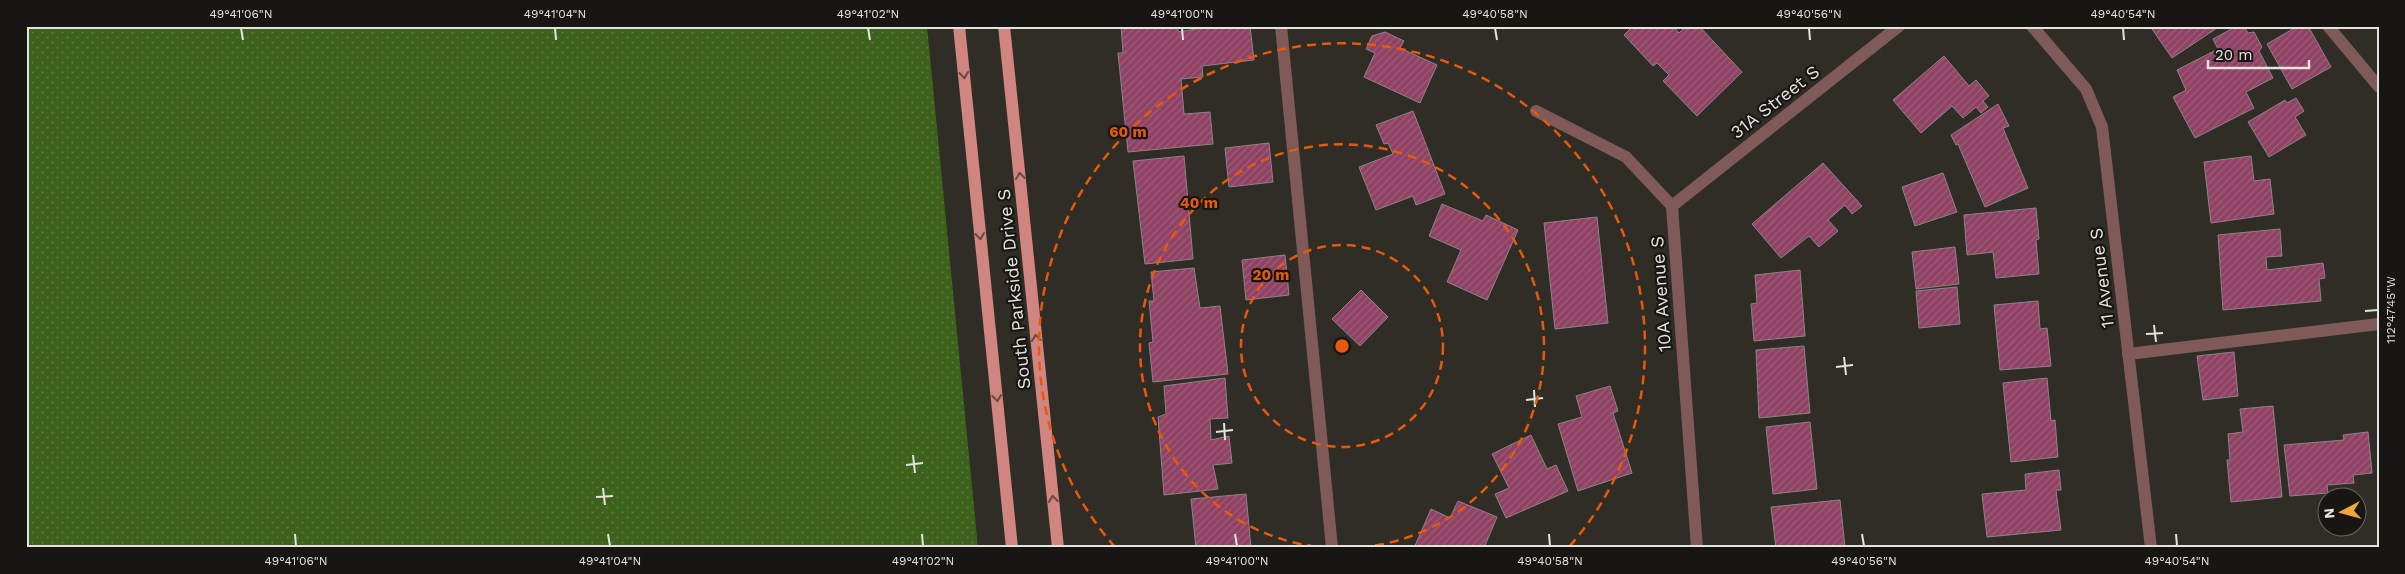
<svg xmlns="http://www.w3.org/2000/svg" width="2405" height="574" viewBox="0 0 2405 574" font-family="'Work Sans',sans-serif">
<style>
.grass{fill:url(#grass-dots)}
.building{fill:url(#building-hatch);stroke:#8d8487}
.lines{fill:none;stroke-linecap:round;stroke-linejoin:round}
.minor{stroke:#805a58;stroke-width:12}
.major{stroke:#d18581;stroke-width:12}
.oneway{stroke:#6b4844}
.ticks{fill:none;stroke:#e5e3df;stroke-width:2}
.ring{fill:none;stroke:#e8590c;stroke-width:2.5;stroke-dasharray:9 6}
.labels{text-anchor:middle;stroke-width:4.5;stroke-linejoin:round;paint-order:stroke}
.street-label{font-size:18px;fill:#e5e3df;stroke:#171613}
.centre{fill:#e8590c;stroke:#171613;stroke-width:2.5}
.ring-label{font-size:15px;text-anchor:middle;font-weight:bold;fill:#e8590c;stroke:#171613;stroke-width:4.5;stroke-linejoin:round;paint-order:stroke}
.neatline{fill:none;stroke:#e5e3df;stroke-width:2}
.ticks-label{font-size:12px;text-anchor:middle;fill:#e5e3df}
</style>
<defs>
<pattern id="grass-dots" width="8" height="8" patternUnits="userSpaceOnUse" patternTransform="scale(1.25)"><rect width="8" height="8" fill="#3d621c"/><path d="M2 2h.1M6 6h.1" fill="none" stroke="#59783d" stroke-width="1.8" stroke-linecap="round"/></pattern>
<pattern id="building-hatch" width="6" height="6" patternUnits="userSpaceOnUse" patternTransform="scale(1.25)"><rect width="6" height="6" fill="#8f4263"/><path d="M-1 1l2-2M0 6l6-6M5 7l2-2" fill="none" stroke="#9f5d79"/></pattern>
</defs>
<rect width="100%" height="100%" fill="#302d27"/>
<path class="grass" d="M 26,26 L 927,26 L 978,548 L 26,548 Z"/>
<g class="building">
<path d="M 1121,26 L 1178,26 L 1178,32 L 1214,26 L 1250,26 L 1254,60 L 1202,66 L 1203,77 L 1181,79 L 1184,114 L 1210,112 L 1213,144 L 1128,152 L 1118,53 L 1123,53 Z"/>
<path d="M 1633,26 L 1673,26 L 1679,33 L 1686,26 L 1699,26 L 1742,72 L 1697,116 L 1663,81 L 1669,75 L 1657,63 L 1653,66 L 1624,35 Z"/>
<path d="M 2156,26 L 2220,26 L 2172,58 L 2152,29 Z"/>
<path d="M 2237,26 L 2244,26 L 2248,33 L 2254,32 L 2262,47 L 2259,51 L 2273,78 L 2246,92 L 2254,108 L 2195,138 L 2173,97 L 2186,90 L 2177,70 L 2218,49 L 2213,39 Z"/>
<path d="M 2298,26 L 2308,26 L 2331,67 L 2292,89 L 2267,44 Z"/>
<path d="M 1385,32 L 1404,41 L 1400,48 L 1437,65 L 1420,103 L 1364,77 L 1375,53 L 1366,49 L 1372,36 Z"/>
<path d="M 1944,56 L 1969,86 L 1976,80 L 1989,96 L 1983,101 L 1988,107 L 1981,113 L 1976,107 L 1963,118 L 1952,106 L 1921,133 L 1893,100 Z"/>
<path d="M 2296,98 L 2304,111 L 2295,117 L 2306,135 L 2269,157 L 2248,122 L 2285,100 L 2287,103 Z"/>
<path d="M 1998,104 L 2009,126 L 2003,128 L 2028,188 L 1985,207 L 1958,144 L 1956,145 L 1951,135 Z"/>
<path d="M 1413,111 L 1445,194 L 1416,205 L 1413,196 L 1376,210 L 1359,167 L 1393,154 L 1388,143 L 1384,144 L 1376,125 Z"/>
<path d="M 1269,143 L 1273,182 L 1229,187 L 1225,148 Z"/>
<path d="M 1184,156 L 1193,259 L 1145,264 L 1133,161 Z"/>
<path d="M 2251,156 L 2254,181 L 2270,179 L 2274,214 L 2211,223 L 2204,162 Z"/>
<path d="M 1823,163 L 1862,206 L 1852,214 L 1845,205 L 1828,220 L 1838,231 L 1819,247 L 1809,236 L 1781,258 L 1752,224 Z"/>
<path d="M 1943,173 L 1957,212 L 1915,226 L 1902,187 Z"/>
<path d="M 1442,204 L 1483,221 L 1486,215 L 1518,230 L 1487,300 L 1447,282 L 1461,250 L 1429,236 Z"/>
<path d="M 2036,208 L 2039,239 L 2036,240 L 2039,274 L 1996,278 L 1993,252 L 1967,255 L 1964,215 Z"/>
<path d="M 1597,217 L 1608,323 L 1555,329 L 1544,223 Z"/>
<path d="M 2280,229 L 2282,256 L 2266,257 L 2267,270 L 2323,263 L 2325,278 L 2319,279 L 2321,301 L 2223,310 L 2218,235 Z"/>
<path d="M 1955,247 L 1959,284 L 1916,289 L 1912,252 Z"/>
<path d="M 1285,255 L 1289,295 L 1246,300 L 1242,260 Z"/>
<path d="M 1194,268 L 1200,308 L 1220,306 L 1228,374 L 1153,382 L 1149,343 L 1153,342 L 1149,301 L 1154,301 L 1151,272 Z"/>
<path d="M 1800,270 L 1805,336 L 1754,341 L 1751,304 L 1757,303 L 1755,275 Z"/>
<path d="M 1957,287 L 1960,324 L 1919,328 L 1916,291 Z"/>
<path d="M 1361,290 L 1388,317 L 1360,346 L 1332,319 Z"/>
<path d="M 2038,301 L 2040,329 L 2047,328 L 2051,366 L 2000,370 L 1994,305 Z"/>
<path d="M 1804,346 L 1810,413 L 1759,418 L 1756,350 Z"/>
<path d="M 2234,352 L 2238,396 L 2203,400 L 2197,356 Z"/>
<path d="M 1225,378 L 1228,418 L 1210,419 L 1211,440 L 1229,436 L 1232,463 L 1213,465 L 1218,489 L 1164,495 L 1158,417 L 1166,414 L 1164,386 Z"/>
<path d="M 2047,378 L 2051,421 L 2055,420 L 2058,457 L 2011,462 L 2003,383 Z"/>
<path d="M 1610,386 L 1618,411 L 1613,413 L 1632,473 L 1578,491 L 1558,424 L 1582,417 L 1576,396 Z"/>
<path d="M 2273,406 L 2282,497 L 2231,502 L 2227,460 L 2230,460 L 2228,434 L 2243,432 L 2240,409 Z"/>
<path d="M 1810,422 L 1817,489 L 1773,494 L 1766,427 Z"/>
<path d="M 2368,432 L 2372,473 L 2353,475 L 2354,483 L 2327,485 L 2328,493 L 2290,496 L 2284,445 L 2344,440 L 2343,435 Z"/>
<path d="M 1531,435 L 1547,469 L 1556,465 L 1568,491 L 1506,518 L 1495,494 L 1509,488 L 1492,454 Z"/>
<path d="M 2059,470 L 2061,490 L 2056,490 L 2061,530 L 1987,537 L 1982,494 L 2026,490 L 2025,474 Z"/>
<path d="M 1246,494 L 1251,548 L 1196,548 L 1191,499 Z"/>
<path d="M 1840,500 L 1845,547 L 1776,548 L 1771,507 Z"/>
<path d="M 1458,501 L 1497,517 L 1484,548 L 1414,548 L 1431,509 L 1450,518 Z"/>
</g>
<g class="lines">
<g class="minor">
<path d="M 1281,26 L 1332,548"/>
<path d="M 2032,26 L 2086,89 L 2102,127 L 2151,548"/>
<path d="M 2328,26 L 2379,87"/>
<path d="M 1536,111 L 1626,157 L 1672,206 L 1697,548"/>
<path d="M 1672,206 L 1899,26"/>
<path d="M 2128,354 L 2379,324"/>
</g>
<g class="major">
<path d="M 959,26 L 1012,548"/>
<path d="M 1004,26 L 1058,548"/>
</g>
</g>
<defs><path id="oneway-chevron" d="M-2-3.5L2.5 0L-2 3.5" fill="none" stroke-width="1.6" stroke-linecap="round" stroke-linejoin="round" transform="scale(1.25)"/></defs>
<g class="oneway">
<use href="#oneway-chevron" transform="translate(964 75) rotate(84)"/>
<use href="#oneway-chevron" transform="translate(1020 176) rotate(-96)"/>
<use href="#oneway-chevron" transform="translate(980 236) rotate(84)"/>
<use href="#oneway-chevron" transform="translate(1036 338) rotate(-96)"/>
<use href="#oneway-chevron" transform="translate(997 398) rotate(84)"/>
<use href="#oneway-chevron" transform="translate(1053 499) rotate(-96)"/>
</g>
<path class="ticks" d="M 241,28 L 243,40M 555,28 L 556,40M 868,28 L 870,40M 1182,28 L 1183,40M 1495,28 L 1497,40M 1809,28 L 1810,40M 2123,28 L 2124,40M 2365,311 L 2378,310M 2154,325 L 2156,342M 2146,334 L 2163,333M 1844,357 L 1846,375M 1836,367 L 1853,365M 1534,390 L 1535,407M 1526,400 L 1543,398M 1224,423 L 1225,440M 1216,432 L 1233,430M 913,455 L 915,473M 906,465 L 923,463M 603,488 L 605,505M 596,497 L 613,496M 295,534 L 296,546M 608,534 L 610,546M 922,534 L 923,546M 1235,534 L 1237,546M 1549,534 L 1550,546M 1862,534 L 1864,546M 2176,534 L 2177,546"/>
<g class="ring">
<circle cx="1342" cy="346" r="101"/>
<path d="M1331 548A202 202 0 1 1 1353 548"/>
<path d="M1115 547A303 303 0 1 1 1569 547"/>
</g>
<g class="labels">
<g class="street-label">
<text transform="translate(1775 102) rotate(-38)" y="6">31A Street S</text>
<text transform="translate(2102 278) rotate(-97)" y="6">11 Avenue S</text>
<text transform="translate(1014 289) rotate(-96)" y="6">South Parkside Drive S</text>
<text transform="translate(1661 294) rotate(-94)" y="6">10A Avenue S</text>
</g>
</g>
<circle cx="1342" cy="346" r="8" class="centre"/>
<g class="ring-label">
<text x="1128" y="137">60 m</text>
<text x="1199" y="208">40 m</text>
<text x="1271" y="280">20 m</text>
</g>
<rect width="2405" height="574" fill="none" stroke="#171613" stroke-width="55"/>
<g transform="translate(2342 512) rotate(264)"><circle r="24" fill="#171613" stroke="#696865"/>
<path d="M0-4L9 19L0 12L-9 19Z" fill="#f1a640"/>
<text y="-8" font-size="14" font-weight="bold" text-anchor="middle" fill="#e5e3df">N</text>
</g>
<path d="M2208 60v8h101v-8" fill="none" stroke="#e5e3df" stroke-width="2.5"/>
<text x="2215" y="60" font-size="15" fill="#e5e3df" stroke="#171613" stroke-width="4" paint-order="stroke">20 m</text>
<rect x="28" y="28" width="2350" height="518" class="neatline"/>
<g class="ticks-label">
<text x="241" y="18">49°41'06"N</text>
<text x="555" y="18">49°41'04"N</text>
<text x="868" y="18">49°41'02"N</text>
<text x="1182" y="18">49°41'00"N</text>
<text x="1495" y="18">49°40'58"N</text>
<text x="1809" y="18">49°40'56"N</text>
<text x="2123" y="18">49°40'54"N</text>
<text transform="translate(2391 310) rotate(-90)" y="4">112°47'45"W</text>
<text x="296" y="565">49°41'06"N</text>
<text x="610" y="565">49°41'04"N</text>
<text x="923" y="565">49°41'02"N</text>
<text x="1237" y="565">49°41'00"N</text>
<text x="1550" y="565">49°40'58"N</text>
<text x="1864" y="565">49°40'56"N</text>
<text x="2177" y="565">49°40'54"N</text>
</g>
</svg>
